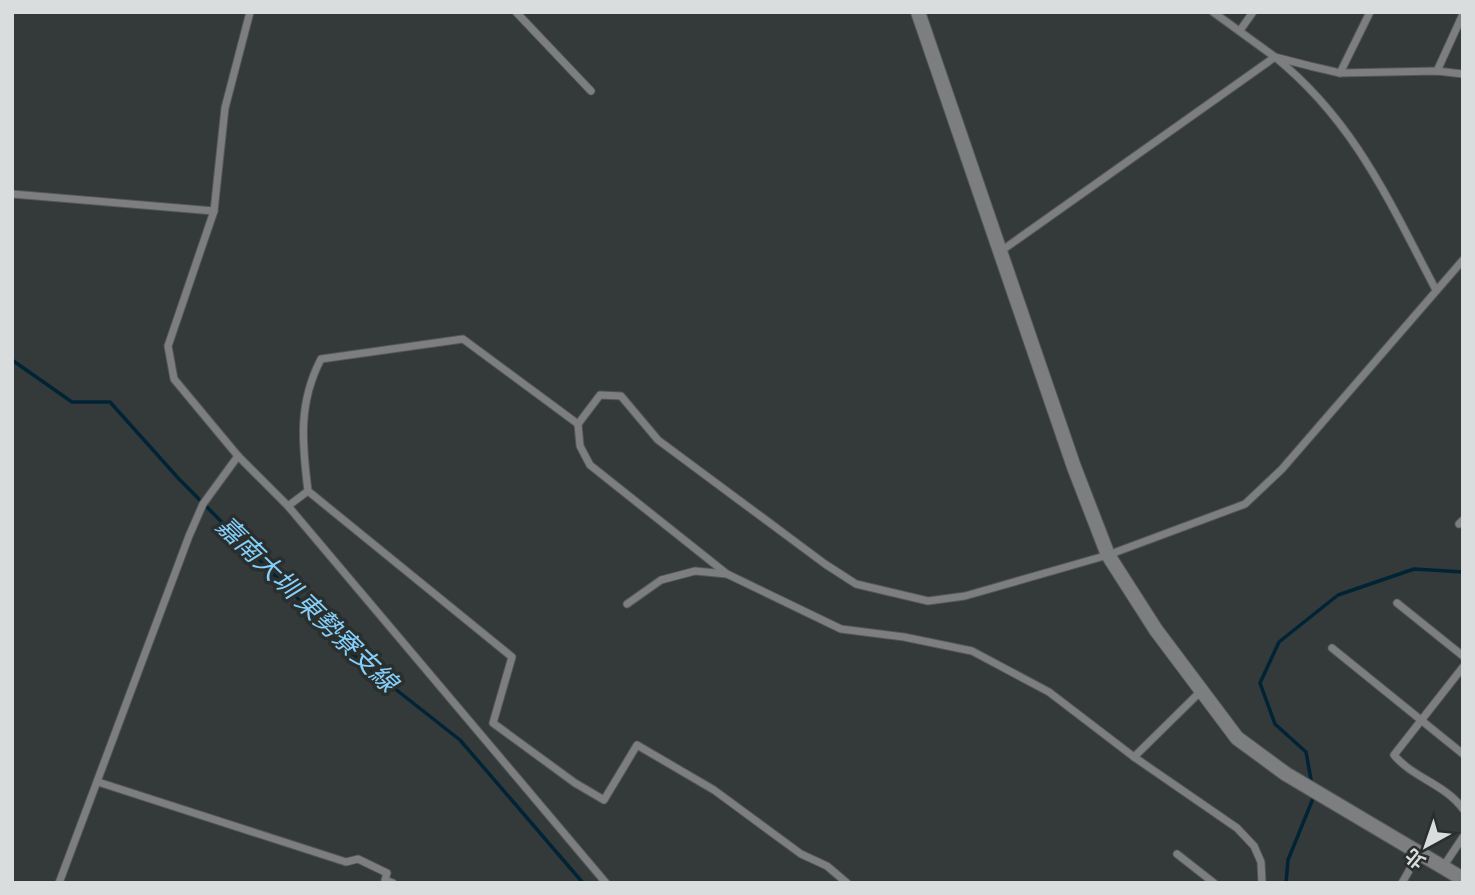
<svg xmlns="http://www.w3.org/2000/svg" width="1475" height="895" viewBox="0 0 1475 895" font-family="Literata,'Noto Sans TC',serif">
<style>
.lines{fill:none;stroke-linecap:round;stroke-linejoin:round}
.stream{stroke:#002436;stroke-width:3.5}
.service-casing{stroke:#525757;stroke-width:9}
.tertiary-casing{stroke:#525757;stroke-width:16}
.service{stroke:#7c7e7f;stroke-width:7}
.tertiary{stroke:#7c7e7f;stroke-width:14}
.labels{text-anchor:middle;stroke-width:7;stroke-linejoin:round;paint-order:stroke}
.water-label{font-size:26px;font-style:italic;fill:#84d0fc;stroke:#2a2f2e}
</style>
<rect width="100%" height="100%" fill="#343939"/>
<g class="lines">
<g class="stream">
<path d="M 12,360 L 72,402 L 110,402 L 179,479 L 361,662 L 460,740 L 583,883"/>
<path d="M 1312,785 L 1306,752 L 1275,724 L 1260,683 L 1279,642 L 1338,595 L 1414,569 L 1463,572"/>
<path d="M 1286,883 L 1288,860 L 1314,796"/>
</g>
<defs>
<g id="service">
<path d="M 516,12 L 591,91"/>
<path d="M 1213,12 L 1275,57 L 1310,66 L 1340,73 L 1437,71 L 1463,74"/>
<path d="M 1241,29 L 1253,12"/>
<path d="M 1437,71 L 1463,14"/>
<path d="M 1340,73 L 1370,12"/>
<path d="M 12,194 L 214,211"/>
<path d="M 1001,251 L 1275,57 C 1355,122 1389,201 1436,290"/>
<path d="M 238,456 L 288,506 L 606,883"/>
<path d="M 308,491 L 512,657 L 493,723 L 575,783 L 604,800 L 637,745 L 714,790 L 801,854 L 827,866 L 847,883"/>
<path d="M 288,506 L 308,491 C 302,443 298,403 321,359 L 463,339 L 578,424"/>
<path d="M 1459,524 L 1463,520"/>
<path d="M 727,574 L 590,465 L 580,446 L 578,424 L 600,395 L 621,396 L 658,440 L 825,564 L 856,584 L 928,601 L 965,596 L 1108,555 L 1245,504 L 1282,469 L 1463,260"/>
<path d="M 1397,603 L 1463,656"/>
<path d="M 627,604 L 661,580 L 695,571 L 727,574 L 841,629 L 904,637 L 972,651 L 1049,692 L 1134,757 L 1237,828 L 1254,846 L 1261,862 L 1262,883"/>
<path d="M 1332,648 L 1463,754"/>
<path d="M 1463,667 L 1394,755 C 1413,778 1445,784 1463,809"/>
<path d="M 1134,757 L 1200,692"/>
<path d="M 98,782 L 346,862 L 358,859 L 387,873 L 385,880 L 393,883"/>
<path d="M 1177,854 L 1214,883"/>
<path d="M 1443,867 L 1463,837"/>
<path d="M 59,883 L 189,536 L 203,504 L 238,456 L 174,379 L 168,346 L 214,211 L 225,108 L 250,12"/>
<path d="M 1402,883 L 1419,853"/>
</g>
<path id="tertiary" d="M 918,12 L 1074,467 L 1108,555 L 1156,630 L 1237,738 L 1286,774 L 1463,879"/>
</defs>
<use href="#service" class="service-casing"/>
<use href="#tertiary" class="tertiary-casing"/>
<use href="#service" class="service"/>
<use href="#tertiary" class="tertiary"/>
</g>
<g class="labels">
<g class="water-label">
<text transform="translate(307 604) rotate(44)" y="9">嘉南大圳 東勢寮支線</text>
</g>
</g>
<rect width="1475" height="895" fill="none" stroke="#dadddd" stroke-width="28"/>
<g transform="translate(1426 846) rotate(220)" stroke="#2a2f2e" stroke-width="5" paint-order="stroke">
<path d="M0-5L12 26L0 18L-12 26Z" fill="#dadddd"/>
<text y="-10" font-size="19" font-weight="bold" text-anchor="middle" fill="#dadddd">北</text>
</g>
</svg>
